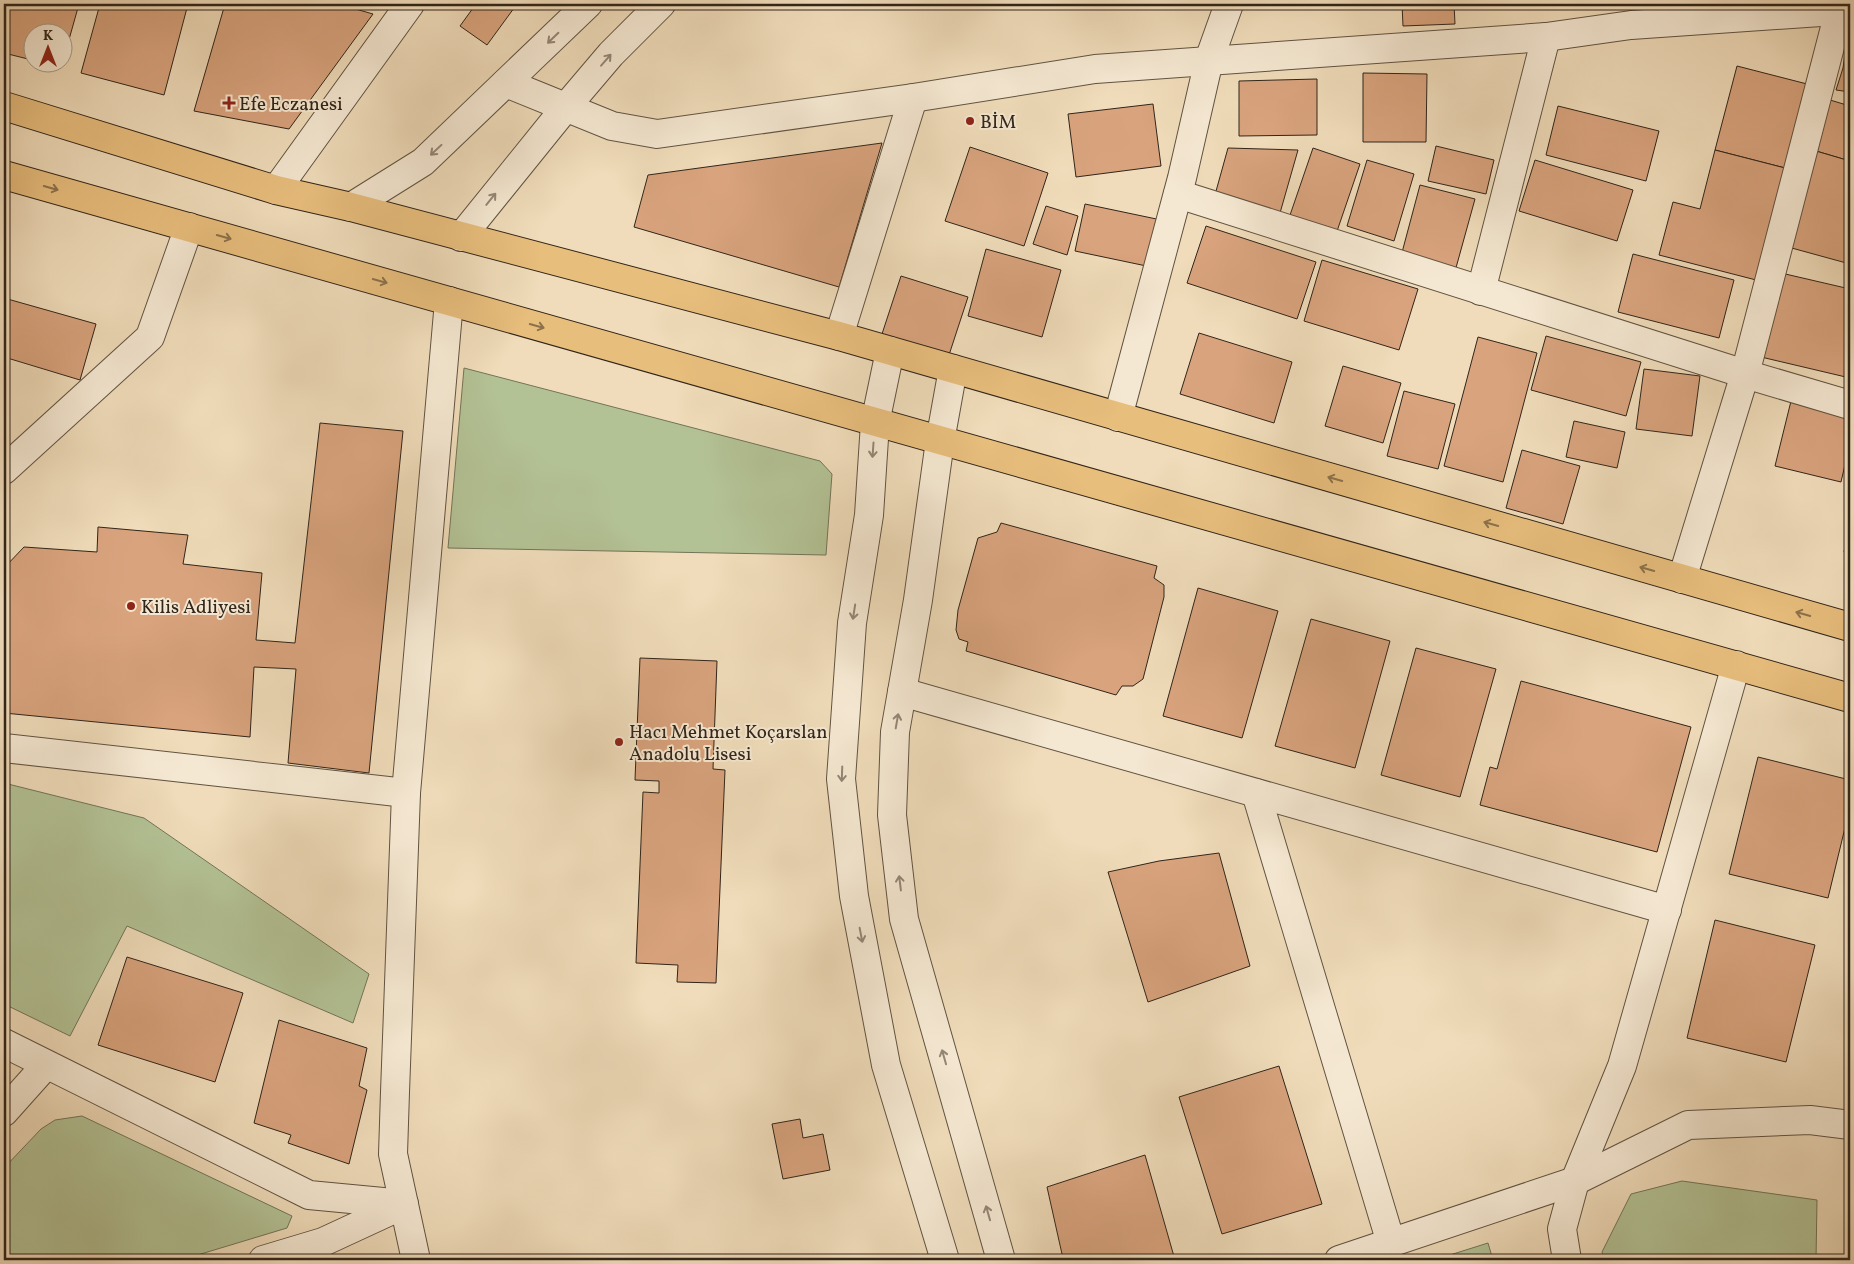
<svg xmlns="http://www.w3.org/2000/svg" width="1854" height="1264" viewBox="0 0 1854 1264" font-family="Vollkorn,serif">
<style>
.green{fill:#b3c295;stroke:#727458}
.building{fill:#d8a37d;stroke:#31251a}
.lines{fill:none;stroke-linecap:round;stroke-linejoin:round}
.minor-casing{stroke:#615342;stroke-width:30}
.major-casing{stroke:#31251a;stroke-width:30}
.minor{stroke:#f5e8d2;stroke-width:28}
.major{stroke:#e8be7d;stroke-width:28}
.oneway{stroke:#938676}
.oneway2{stroke:#8c724c}
.poi-dot{fill:#8f2418;stroke:#f5e8d2;stroke-width:2}
.labels{text-anchor:middle;stroke-width:4;stroke-linejoin:round;paint-order:stroke}
.poi-label{font-size:19px;fill:#31251a;stroke:#f5e8d2;text-anchor:start}
</style>
<rect width="100%" height="100%" fill="#f0dcba"/>
<filter id="stains"><feTurbulence type="fractalNoise" baseFrequency=".004" numOctaves="4"/><feColorMatrix values="0 0 0 0 .2 0 0 0 0 .09 0 0 0 0 .02 0 0 0 .5 -.17"/></filter>
<radialGradient id="worn" r=".72"><stop offset=".6" stop-color="#630" stop-opacity="0"/><stop offset="1" stop-color="#630" stop-opacity=".3"/></radialGradient>
<g class="green">
<path d="M 464,368 L 820,461 L 832,474 L 826,555 L 448,548 Z"/>
<path d="M 4,783 L 144,818 L 369,974 L 353,1023 L 127,926 L 70,1036 L 4,1004 Z"/>
<path d="M 82,1116 L 292,1216 L 287,1228 L 181,1260 L 4,1260 L 4,1168 L 41,1129 L 55,1120 Z"/>
<path d="M 1682,1181 L 1817,1200 L 1816,1260 L 1604,1260 L 1602,1252 L 1631,1194 Z"/>
<path d="M 1488,1243 L 1493,1260 L 1434,1260 Z"/>
</g>
<g class="building">
<path d="M 4,4 L 79,4 L 61,68 L 40,62 L 62,62 L 62,32 L 32,32 L 32,60 L 4,53 Z"/>
<path d="M 100,4 L 188,4 L 164,95 L 81,73 Z"/>
<path d="M 225,4 L 338,4 L 373,14 L 289,129 L 194,111 Z"/>
<path d="M 476,4 L 517,4 L 487,45 L 460,26 Z"/>
<path d="M 1402,4 L 1454,4 L 1455,24 L 1403,26 Z"/>
<path d="M 1847,40 L 1850,41 L 1850,92 L 1836,90 L 1843,68 Z"/>
<path d="M 1737,66 L 1811,85 L 1789,169 L 1715,150 Z"/>
<path d="M 1363,73 L 1427,74 L 1426,142 L 1363,142 Z"/>
<path d="M 1317,79 L 1317,135 L 1239,136 L 1239,81 Z"/>
<path d="M 1830,100 L 1850,106 L 1850,161 L 1816,151 Z"/>
<path d="M 1153,104 L 1161,166 L 1076,177 L 1068,114 Z"/>
<path d="M 1558,106 L 1659,131 L 1646,181 L 1546,155 Z"/>
<path d="M 882,143 L 839,287 L 634,227 L 648,175 Z"/>
<path d="M 1436,146 L 1494,160 L 1486,194 L 1428,181 Z"/>
<path d="M 970,147 L 1048,173 L 1024,246 L 945,221 Z"/>
<path d="M 1228,148 L 1298,150 L 1278,220 L 1213,202 Z"/>
<path d="M 1313,148 L 1360,164 L 1335,237 L 1288,221 Z"/>
<path d="M 1715,150 L 1789,169 L 1760,281 L 1659,255 L 1673,202 L 1700,209 Z"/>
<path d="M 1816,151 L 1850,161 L 1850,264 L 1788,247 Z"/>
<path d="M 1367,160 L 1414,174 L 1394,241 L 1347,226 Z"/>
<path d="M 1535,160 L 1633,190 L 1617,241 L 1519,211 Z"/>
<path d="M 1420,185 L 1475,199 L 1454,275 L 1400,260 Z"/>
<path d="M 1085,204 L 1166,221 L 1156,268 L 1075,251 Z"/>
<path d="M 1046,206 L 1078,216 L 1067,255 L 1033,244 Z"/>
<path d="M 1206,226 L 1316,262 L 1297,319 L 1187,283 Z"/>
<path d="M 986,249 L 1061,270 L 1042,337 L 968,316 Z"/>
<path d="M 1633,254 L 1734,280 L 1719,338 L 1618,312 Z"/>
<path d="M 1322,260 L 1418,289 L 1399,350 L 1304,321 Z"/>
<path d="M 1781,273 L 1850,289 L 1850,378 L 1761,357 Z"/>
<path d="M 901,276 L 968,297 L 948,358 L 881,337 Z"/>
<path d="M 4,298 L 96,324 L 80,380 L 4,357 Z"/>
<path d="M 1199,333 L 1292,362 L 1274,423 L 1180,394 Z"/>
<path d="M 1546,336 L 1641,362 L 1626,416 L 1531,390 Z"/>
<path d="M 1478,337 L 1537,353 L 1503,482 L 1444,466 Z"/>
<path d="M 1343,366 L 1401,383 L 1383,443 L 1325,426 Z"/>
<path d="M 1644,369 L 1700,376 L 1692,436 L 1636,429 Z"/>
<path d="M 1404,391 L 1455,404 L 1438,469 L 1387,456 Z"/>
<path d="M 1791,401 L 1850,415 L 1850,443 L 1841,482 L 1775,466 Z"/>
<path d="M 1574,421 L 1625,432 L 1617,468 L 1566,457 Z"/>
<path d="M 320,423 L 403,431 L 369,773 L 288,763 L 296,669 L 254,667 L 250,737 L 4,713 L 4,568 L 24,547 L 97,552 L 98,527 L 188,535 L 183,564 L 262,573 L 256,640 L 295,643 Z"/>
<path d="M 1522,450 L 1580,466 L 1563,524 L 1506,508 Z"/>
<path d="M 1001,523 L 1157,566 L 1154,578 L 1164,585 L 1164,597 L 1143,679 L 1133,686 L 1122,686 L 1116,695 L 966,651 L 968,642 L 959,639 L 956,630 L 958,610 L 978,538 L 997,532 Z"/>
<path d="M 1850,528 L 1850,554 L 1844,552 Z"/>
<path d="M 1198,588 L 1278,611 L 1242,738 L 1163,716 Z"/>
<path d="M 1311,619 L 1390,641 L 1355,768 L 1275,746 Z"/>
<path d="M 1416,648 L 1496,669 L 1460,797 L 1381,775 Z"/>
<path d="M 640,658 L 717,661 L 713,769 L 725,770 L 716,983 L 677,982 L 678,965 L 636,963 L 643,792 L 659,793 L 659,781 L 635,780 Z"/>
<path d="M 1521,681 L 1691,727 L 1657,852 L 1480,805 L 1490,767 L 1497,769 Z"/>
<path d="M 1758,757 L 1850,780 L 1850,807 L 1828,898 L 1729,874 Z"/>
<path d="M 1219,853 L 1250,966 L 1148,1002 L 1108,872 L 1159,861 Z"/>
<path d="M 1715,920 L 1815,945 L 1786,1062 L 1687,1038 Z"/>
<path d="M 127,957 L 243,993 L 215,1082 L 98,1045 Z"/>
<path d="M 279,1020 L 367,1048 L 359,1086 L 367,1090 L 349,1164 L 288,1143 L 291,1135 L 254,1123 Z"/>
<path d="M 1279,1066 L 1322,1204 L 1222,1234 L 1179,1097 Z"/>
<path d="M 800,1119 L 803,1138 L 823,1134 L 830,1170 L 783,1179 L 772,1124 Z"/>
<path d="M 1145,1155 L 1175,1260 L 1074,1260 L 1062,1254 L 1047,1187 Z"/>
</g>
<g class="lines">
<defs>
<g id="minor">
<path d="M 506,83 L 612,126 L 657,134 L 913,98 L 1095,69 L 1546,37 L 1631,25 L 1850,10"/>
<path d="M 276,190 L 410,4"/>
<path d="M 1178,194 L 1745,374 L 1850,405"/>
<path d="M 351,207 L 423,162 L 588,4"/>
<path d="M 461,237 L 566,107 L 611,54 L 661,4"/>
<path d="M 1481,291 L 1546,37"/>
<path d="M 839,336 L 913,98"/>
<path d="M 890,351 L 875,423 L 869,515 L 852,623 L 841,779 L 854,896 L 886,1065 L 945,1260"/>
<path d="M 953,369 L 940,441 L 918,600 L 895,732 L 892,815 L 904,919 L 1001,1260"/>
<path d="M 1118,417 L 1182,178 L 1209,60 L 1229,4"/>
<path d="M 4,470 L 150,337 L 189,227"/>
<path d="M 1682,579 L 1745,374 L 1839,12"/>
<path d="M 902,692 L 1667,910"/>
<path d="M 4,748 L 406,793"/>
<path d="M 1256,793 L 1391,1243"/>
<path d="M 4,1043 L 309,1195 L 404,1204"/>
<path d="M 4,1112 L 46,1065"/>
<path d="M 263,1260 L 323,1242 L 403,1205"/>
<path d="M 416,1260 L 393,1154 L 395,1092 L 406,793 L 449,301"/>
<path d="M 1339,1260 L 1575,1181 L 1688,1125 L 1810,1120 L 1850,1125"/>
<path d="M 1567,1260 L 1562,1229 L 1575,1181 L 1622,1066 L 1736,665"/>
</g>
<g id="major">
<path d="M 4,106 L 276,190 L 351,207 L 839,336 L 1850,627"/>
<path d="M 4,175 L 1850,698"/>
</g>
</defs>
<use href="#minor" class="minor-casing"/>
<use href="#major" class="major-casing"/>
<use href="#minor" class="minor"/>
<use href="#major" class="major"/>
</g>
<defs><path id="oneway-shaft" d="M-6 0H5M1.5-3L5.5 0L1.5 3" fill="none" stroke-width="1.6" stroke-linecap="round" stroke-linejoin="round" transform="scale(1.25)"/></defs>
<g class="oneway">
<use href="#oneway-shaft" transform="translate(553 38) rotate(136)"/>
<use href="#oneway-shaft" transform="translate(606 60) rotate(-49)"/>
<use href="#oneway-shaft" transform="translate(436 150) rotate(137)"/>
<use href="#oneway-shaft" transform="translate(491 199) rotate(-51)"/>
<use href="#oneway-shaft" transform="translate(873 450) rotate(94)"/>
<use href="#oneway-shaft" transform="translate(854 612) rotate(99)"/>
<use href="#oneway-shaft" transform="translate(897 721) rotate(-80)"/>
<use href="#oneway-shaft" transform="translate(842 774) rotate(92)"/>
<use href="#oneway-shaft" transform="translate(900 883) rotate(-97)"/>
<use href="#oneway-shaft" transform="translate(861 935) rotate(79)"/>
<use href="#oneway-shaft" transform="translate(944 1057) rotate(-106)"/>
<use href="#oneway-shaft" transform="translate(988 1213) rotate(-106)"/>
</g>
<g class="oneway2">
<use href="#oneway-shaft" transform="translate(51 188) rotate(16)"/>
<use href="#oneway-shaft" transform="translate(224 237) rotate(16)"/>
<use href="#oneway-shaft" transform="translate(380 281) rotate(16)"/>
<use href="#oneway-shaft" transform="translate(537 326) rotate(16)"/>
<use href="#oneway-shaft" transform="translate(1335 479) rotate(-164)"/>
<use href="#oneway-shaft" transform="translate(1491 524) rotate(-164)"/>
<use href="#oneway-shaft" transform="translate(1647 569) rotate(-164)"/>
<use href="#oneway-shaft" transform="translate(1803 614) rotate(-164)"/>
</g>
<g class="poi-dot">
<path d="M226.5 95.5h5v5h5v5h-5v5h-5v-5h-5v-5h5z"/>
<circle cx="970" cy="121" r="5"/>
<circle cx="131" cy="606" r="5"/>
<circle cx="619" cy="742" r="5"/>
</g>
<g class="labels">
<g class="poi-label">
<text x="239" y="110">Efe Eczanesi</text>
<text x="980" y="128">BİM</text>
<text x="141" y="613">Kilis Adliyesi</text>
<text x="629" y="738">Hacı Mehmet Koçarslan<tspan x="629" dy="22">Anadolu Lisesi</tspan></text>
</g>
</g>
<rect width="1854" height="1264" fill="none" stroke="#f0dcba" stroke-width="20"/>
<rect x="5" y="5" width="1844" height="1254" fill="none" stroke="#31251a" stroke-width="2.5"/>
<rect x="10" y="10" width="1834" height="1244" fill="none" stroke="#31251a"/>
<g transform="translate(48 48)"><circle r="24" fill="#f5e8d2" stroke="#a79a88"/>
<path d="M0-4L9 19L0 12L-9 19Z" fill="#8f2418"/>
<text y="-8" font-size="14" font-weight="bold" text-anchor="middle" fill="#31251a">K</text>
</g>
<rect width="100%" height="100%" filter="url(#stains)"/>
<rect width="100%" height="100%" fill="url(#worn)"/>
</svg>
